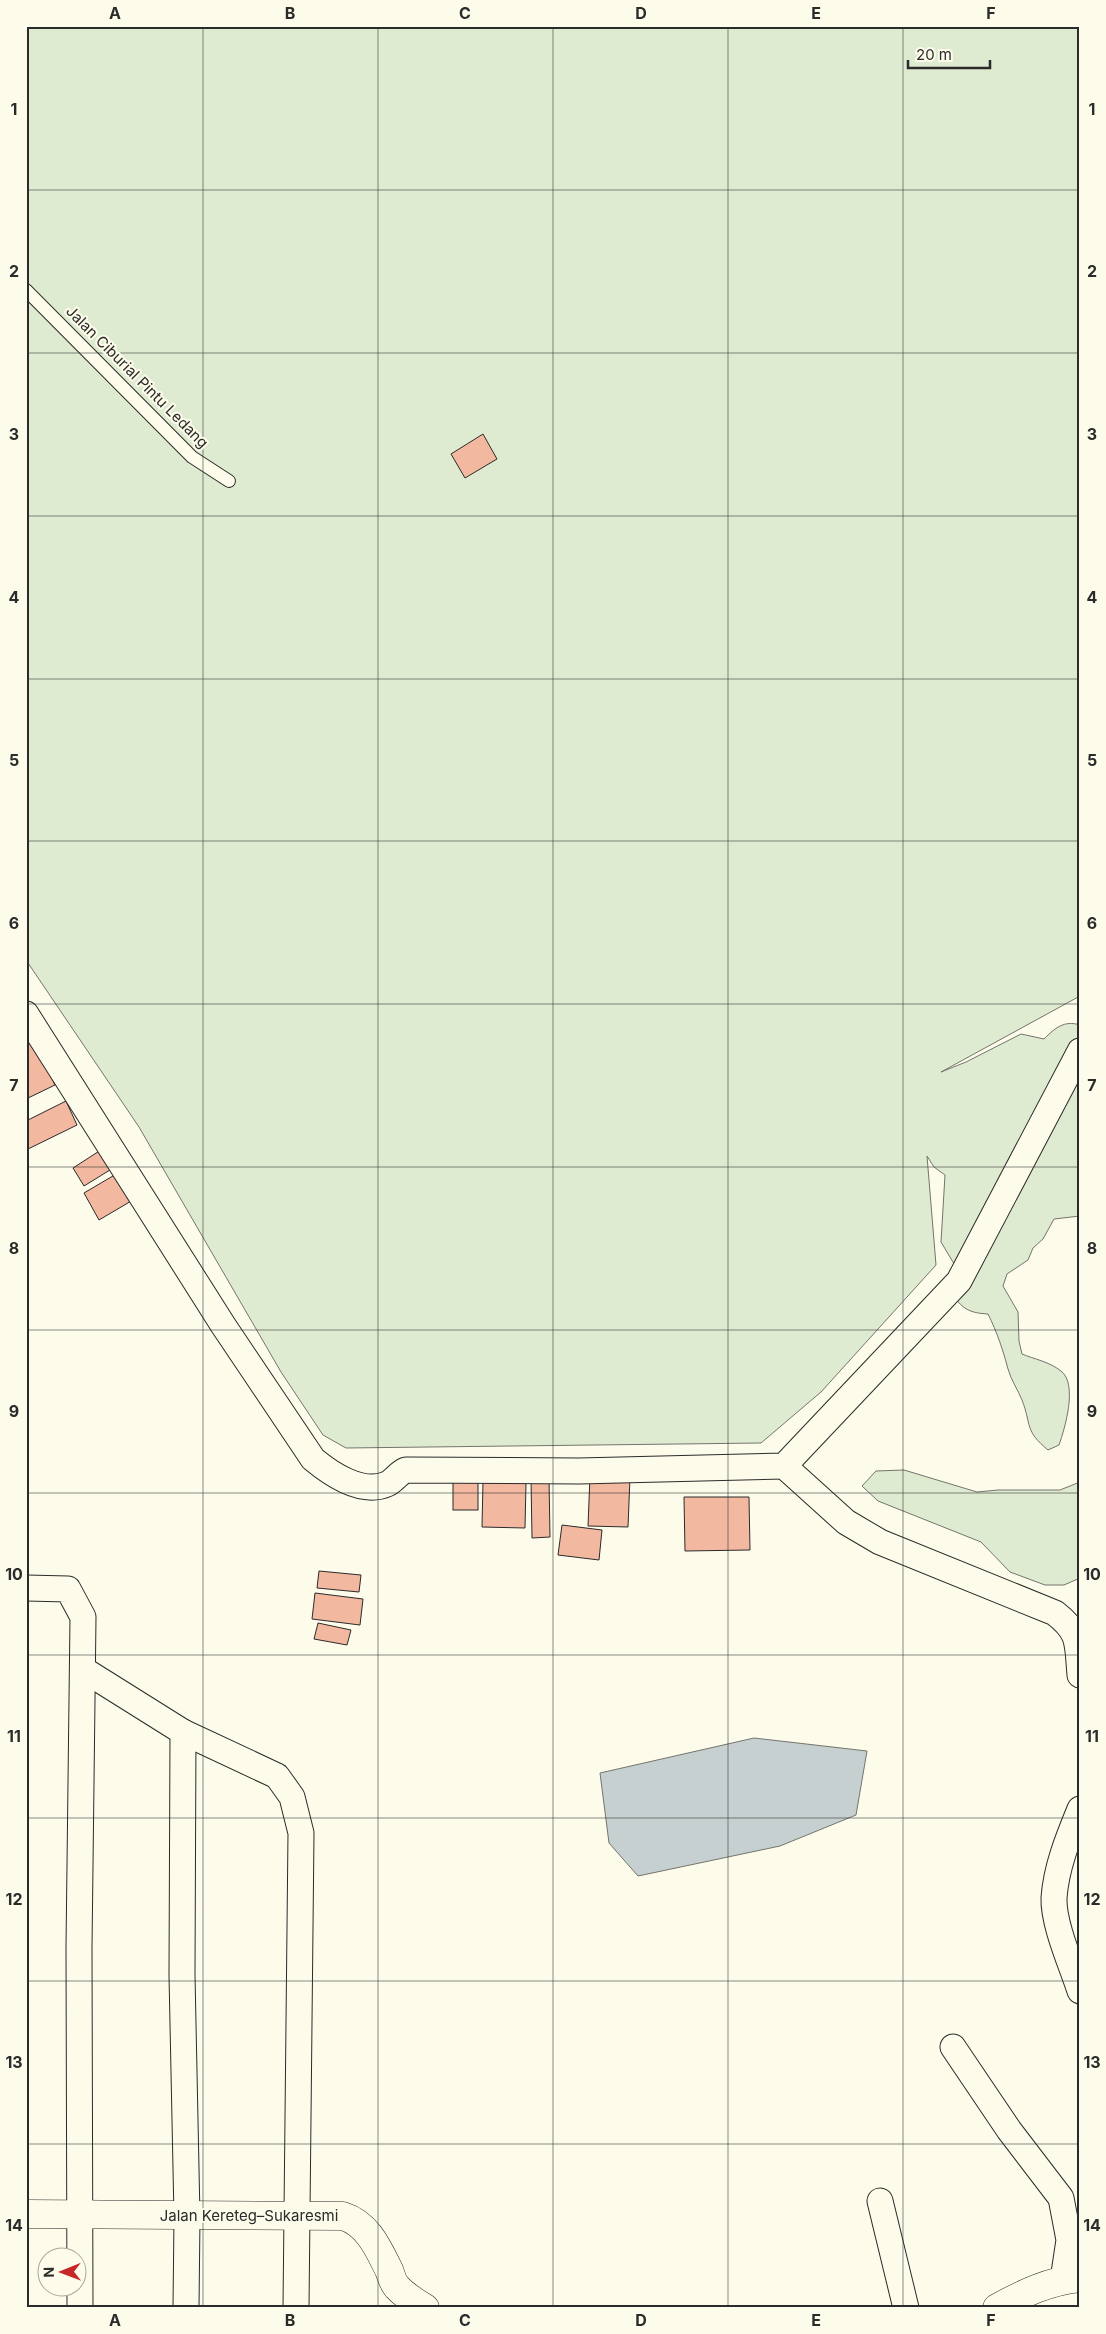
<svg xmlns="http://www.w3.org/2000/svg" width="1106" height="2334" viewBox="0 0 1106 2334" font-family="Inter,sans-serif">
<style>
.green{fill:#deebd1;stroke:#74746e}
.water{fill:#c7d0d0;stroke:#74746e}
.building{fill:#f2b8a0;stroke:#2b2b2b}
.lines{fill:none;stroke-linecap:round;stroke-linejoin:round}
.service-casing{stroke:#2b2b2b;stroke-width:14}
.minor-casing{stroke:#2b2b2b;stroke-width:27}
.tertiary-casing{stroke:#2b2b2b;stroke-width:29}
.service{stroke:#fdfbea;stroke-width:12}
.minor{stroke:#fdfbea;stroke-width:25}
.tertiary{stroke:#fdfbea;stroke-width:28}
.grid{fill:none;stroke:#2b2b2b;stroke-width:1;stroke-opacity:0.55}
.labels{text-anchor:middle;stroke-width:4;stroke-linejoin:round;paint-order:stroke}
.street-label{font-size:15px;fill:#2b2b2b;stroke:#fdfbea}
.neatline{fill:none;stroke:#2b2b2b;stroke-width:2}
.grid-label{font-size:16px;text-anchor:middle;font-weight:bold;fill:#2b2b2b}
</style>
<rect width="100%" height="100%" fill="#fdfbea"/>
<g class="green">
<path d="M 26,26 L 1080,26 L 1080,996 L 941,1072 L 966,1062 L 1021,1034 L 1044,1039 C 1055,1028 1064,1020 1080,1025 L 1080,1216 L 1054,1219 L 1043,1239 L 1033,1248 L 1028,1260 L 1007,1274 L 1003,1286 L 1018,1312 L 1019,1341 L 1022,1354 C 1034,1359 1050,1362 1061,1371 C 1078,1384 1065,1428 1059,1445 L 1048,1450 C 1024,1430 1032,1426 1022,1400 C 1018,1390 1011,1380 1008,1369 C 1003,1350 997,1332 988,1314 C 971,1313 963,1310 953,1295 L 956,1267 L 941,1242 L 945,1175 L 934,1167 L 927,1156 L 936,1265 L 821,1392 L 761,1443 L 346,1448 L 323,1435 L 281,1372 L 139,1127 L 26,960 Z"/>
<path d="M 904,1470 L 977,1492 L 998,1490 L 1060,1490 L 1080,1482 L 1080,1578 L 1064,1585 L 1045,1585 L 1010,1572 L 981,1542 L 878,1501 L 862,1486 L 876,1471 Z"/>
</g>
<path class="water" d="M 754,1738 L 867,1751 L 856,1815 L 780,1846 L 638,1876 L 609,1843 L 600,1773 Z"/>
<g class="building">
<path d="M 483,434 L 497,459 L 465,478 L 451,454 Z"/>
<path d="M 30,1032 L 55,1085 L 26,1099 L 26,1034 Z"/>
<path d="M 66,1101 L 77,1125 L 26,1150 L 26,1121 Z"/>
<path d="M 107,1146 L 118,1165 L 84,1186 L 73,1168 Z"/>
<path d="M 123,1170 L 138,1197 L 99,1220 L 84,1193 Z"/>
<path d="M 590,1476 L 630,1477 L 628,1527 L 588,1526 Z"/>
<rect x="453" y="1477" width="25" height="33"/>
<path d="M 531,1478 L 549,1478 L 550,1537 L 532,1538 Z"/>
<path d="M 483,1481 L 526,1483 L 525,1528 L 482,1527 Z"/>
<path d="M 684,1497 L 749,1497 L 750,1550 L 685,1551 Z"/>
<path d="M 562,1525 L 602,1530 L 599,1560 L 558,1555 Z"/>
<path d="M 319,1571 L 361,1575 L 359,1592 L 317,1588 Z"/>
<path d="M 315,1593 L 363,1599 L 360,1625 L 312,1619 Z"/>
<path d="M 318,1623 L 351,1630 L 347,1645 L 314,1639 Z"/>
</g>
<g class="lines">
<defs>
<path id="service" d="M 26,290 L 192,457 L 229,481"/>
<g id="minor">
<path d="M 26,1014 L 223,1325 L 313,1459 C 331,1474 362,1495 387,1484 C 394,1481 398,1473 406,1470 L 579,1471 L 784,1466 L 959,1281 L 1080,1051"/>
<path d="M 784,1466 L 846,1522 L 880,1542 L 1055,1613 C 1081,1633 1077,1644 1080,1675"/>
<path d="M 26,1588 L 68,1589 L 83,1617 L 79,1948 L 80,2308"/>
<path d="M 84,1670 L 183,1732 L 277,1776 L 292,1797 L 301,1833 L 296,2308"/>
<path d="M 183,1732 L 182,1975 L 187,2217 L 186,2308"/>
<path d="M 1080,1809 C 1068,1838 1056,1868 1054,1898 C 1053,1924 1072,1966 1080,1991"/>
<path d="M 953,2047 L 1009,2130 L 1061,2198 L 1069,2240 L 1063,2280"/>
<path d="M 880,2201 L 906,2308"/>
</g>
<g id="tertiary">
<path d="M 26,2214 L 343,2216 C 368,2224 378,2248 389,2270 C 391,2275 393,2283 397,2287 C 405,2296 415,2302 425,2308"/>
<path d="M 997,2308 C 1024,2293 1049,2281 1080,2278"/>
</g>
</defs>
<use href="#service" class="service-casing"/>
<use href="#minor" class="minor-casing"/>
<use href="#tertiary" class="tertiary-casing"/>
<use href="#service" class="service"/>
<use href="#minor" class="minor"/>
<use href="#tertiary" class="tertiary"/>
</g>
<path class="grid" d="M 203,26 L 203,2308M 378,26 L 378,2308M 553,26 L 553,2308M 728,26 L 728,2308M 903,26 L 903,2308M 26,190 L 1080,190M 26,353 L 1080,353M 26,516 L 1080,516M 26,679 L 1080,679M 26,841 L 1080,841M 26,1004 L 1080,1004M 26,1167 L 1080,1167M 26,1330 L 1080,1330M 26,1493 L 1080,1493M 26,1655 L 1080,1655M 26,1818 L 1080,1818M 26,1981 L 1080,1981M 26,2144 L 1080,2144"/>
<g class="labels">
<g class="street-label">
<text transform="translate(137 377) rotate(45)" y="5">Jalan Ciburial Pintu Ledang</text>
<text x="249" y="2221">Jalan Kereteg–Sukaresmi</text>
</g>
</g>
<rect width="1106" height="2334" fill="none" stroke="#fdfbea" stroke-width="55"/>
<g transform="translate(62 2272) rotate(269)"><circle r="24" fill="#fdfbea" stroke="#a9a89e"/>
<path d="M0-4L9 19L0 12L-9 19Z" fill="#c62828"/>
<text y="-8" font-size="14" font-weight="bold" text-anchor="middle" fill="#2b2b2b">N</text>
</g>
<path d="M908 60v8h82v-8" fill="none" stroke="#2b2b2b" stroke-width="2.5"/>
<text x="916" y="60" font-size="15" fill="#2b2b2b" stroke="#fdfbea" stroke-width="4" paint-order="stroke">20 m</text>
<rect x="28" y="28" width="1050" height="2278" class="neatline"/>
<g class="grid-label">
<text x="115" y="19">A</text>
<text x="290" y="19">B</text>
<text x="465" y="19">C</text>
<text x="641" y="19">D</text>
<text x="816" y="19">E</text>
<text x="991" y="19">F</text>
<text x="14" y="115">1</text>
<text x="1092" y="115">1</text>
<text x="14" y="277">2</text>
<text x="1092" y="277">2</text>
<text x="14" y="440">3</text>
<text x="1092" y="440">3</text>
<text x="14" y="603">4</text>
<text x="1092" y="603">4</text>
<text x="14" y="766">5</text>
<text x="1092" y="766">5</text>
<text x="14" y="929">6</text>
<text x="1092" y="929">6</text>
<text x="14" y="1091">7</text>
<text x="1092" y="1091">7</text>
<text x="14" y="1254">8</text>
<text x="1092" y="1254">8</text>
<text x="14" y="1417">9</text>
<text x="1092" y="1417">9</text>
<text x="14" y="1580">10</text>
<text x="1092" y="1580">10</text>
<text x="14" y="1742">11</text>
<text x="1092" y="1742">11</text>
<text x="14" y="1905">12</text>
<text x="1092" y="1905">12</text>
<text x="14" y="2068">13</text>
<text x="1092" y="2068">13</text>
<text x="14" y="2231">14</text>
<text x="1092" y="2231">14</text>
<text x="115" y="2326">A</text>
<text x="290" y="2326">B</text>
<text x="465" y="2326">C</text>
<text x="641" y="2326">D</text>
<text x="816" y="2326">E</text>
<text x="991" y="2326">F</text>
</g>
</svg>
